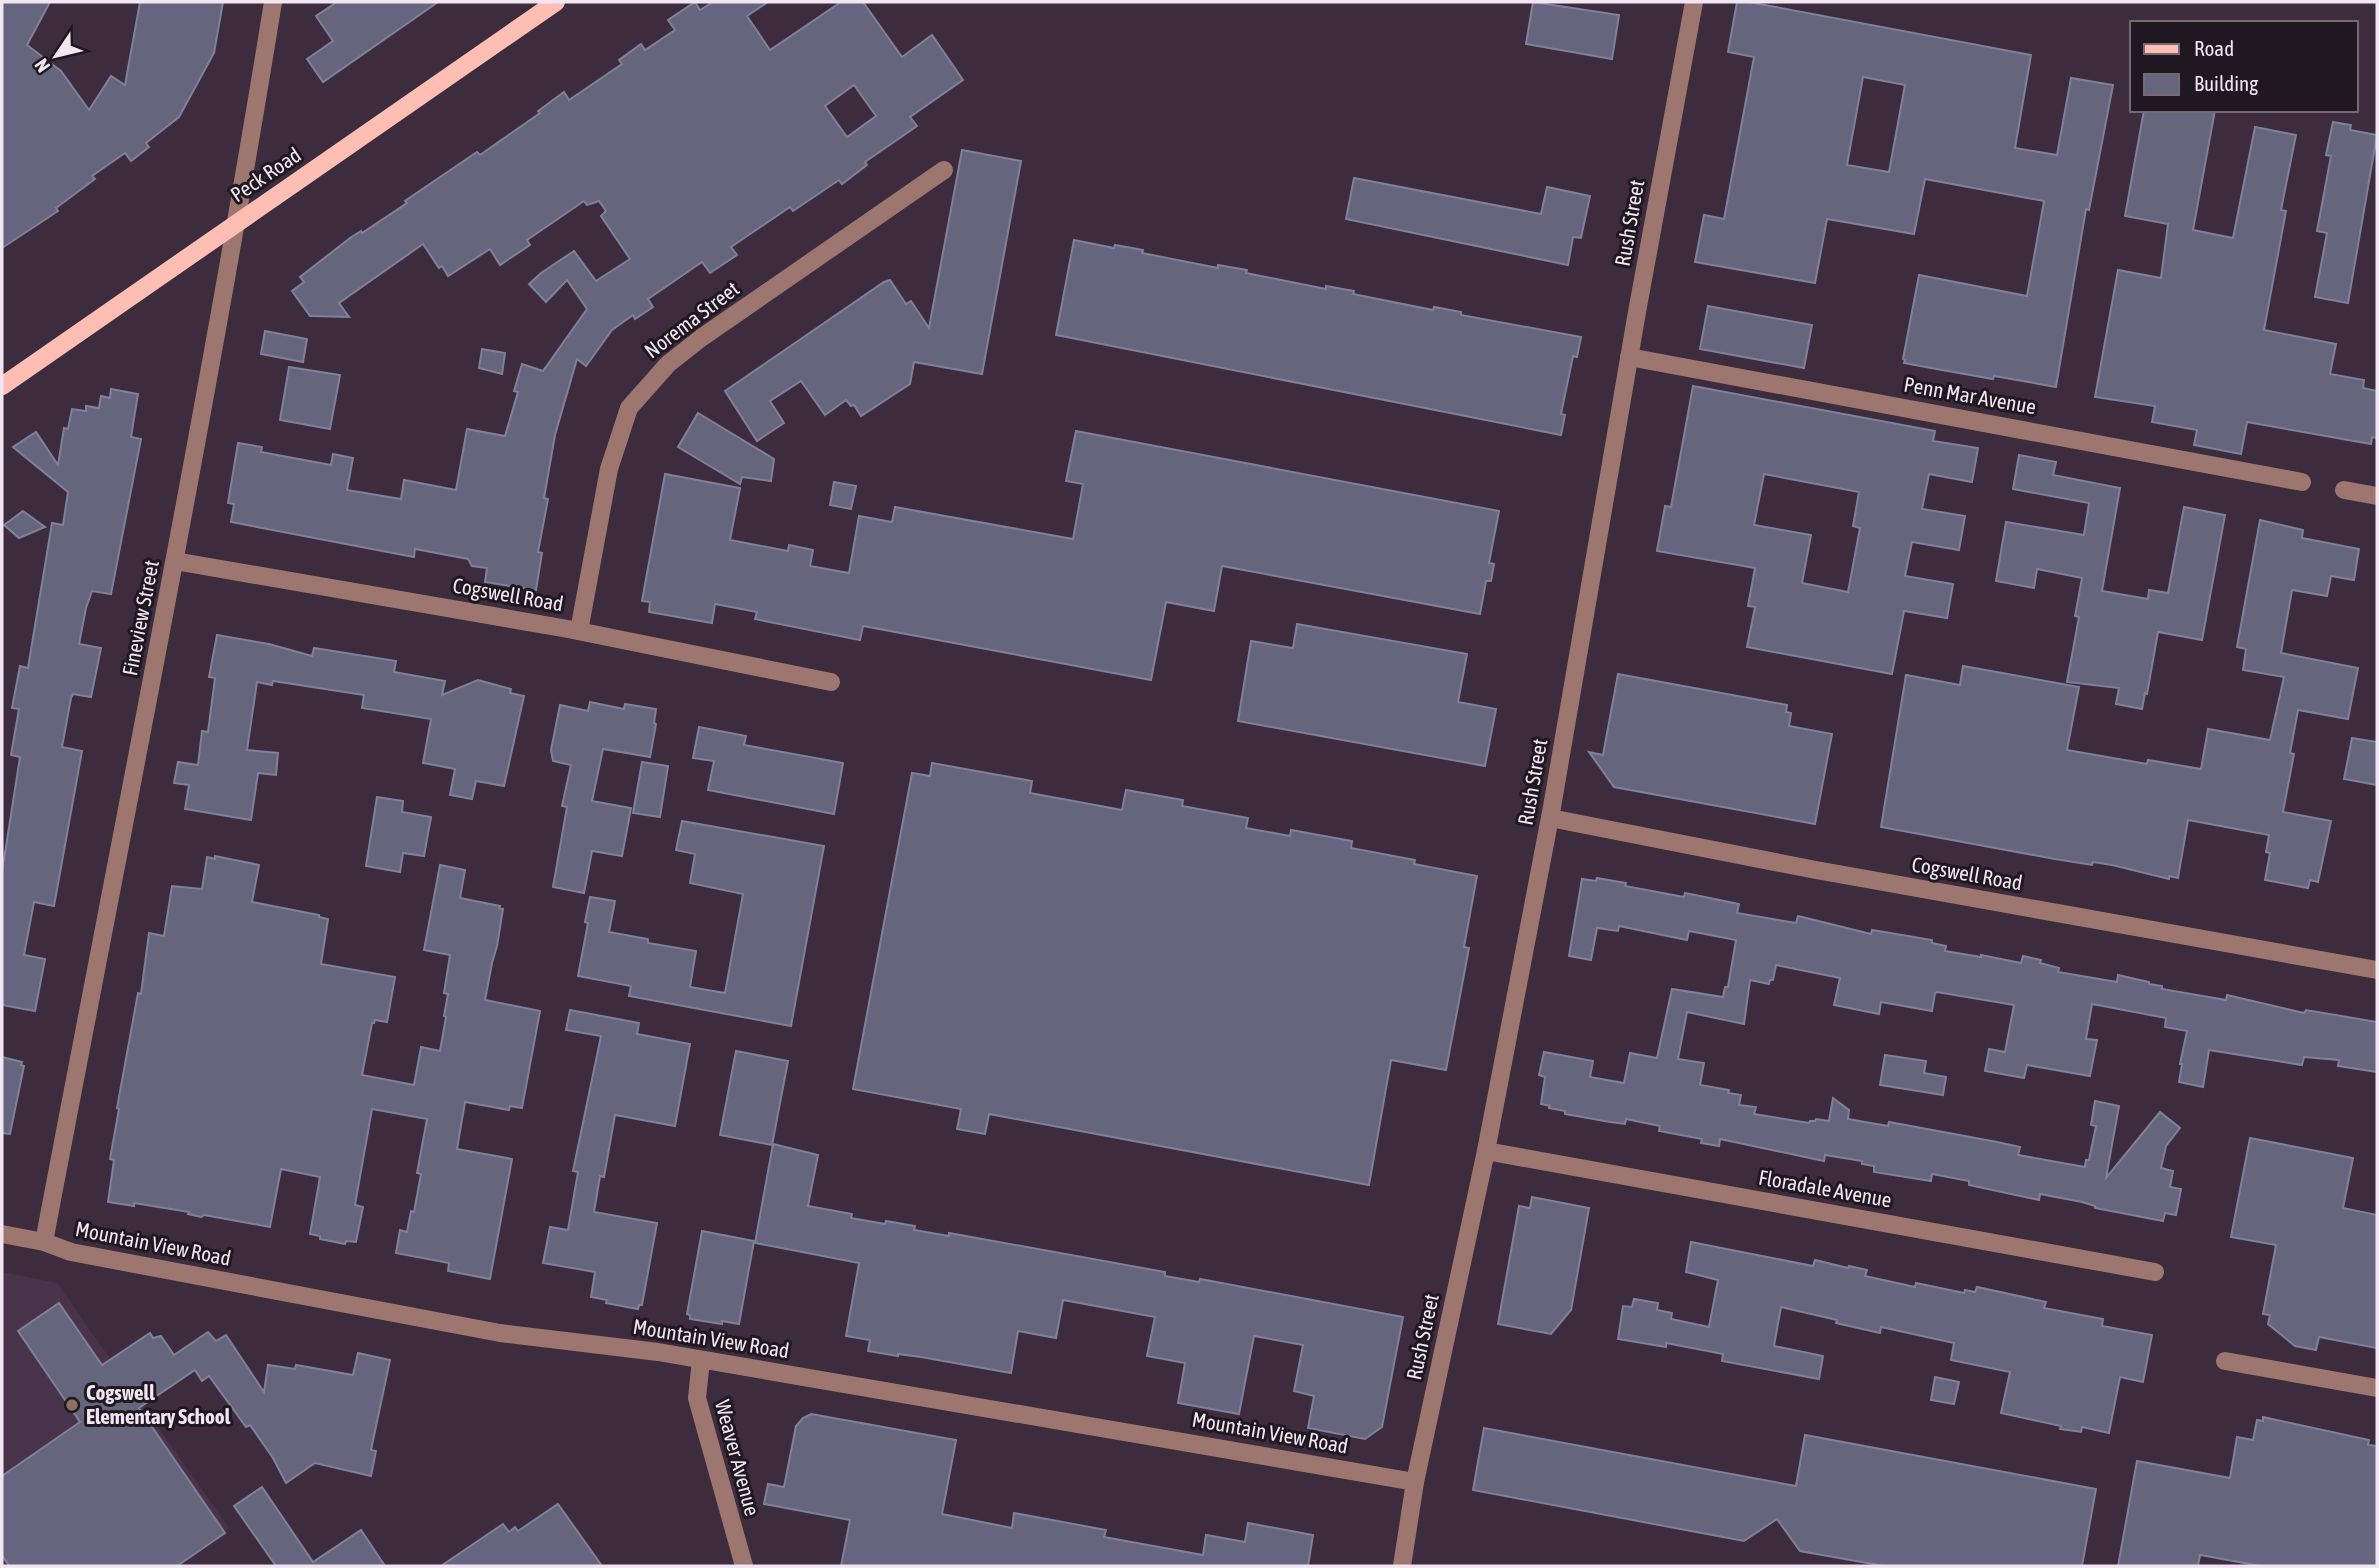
<svg xmlns="http://www.w3.org/2000/svg" width="2379" height="1568" viewBox="0 0 2379 1568" font-family="'Asap Condensed',sans-serif">
<style>
.built{fill:#48334a}
.building{fill:#65657e;stroke:#80809a;stroke-width:2;fill-rule:evenodd}
.lines{fill:none;stroke-linecap:round;stroke-linejoin:round}
.minor{stroke:#9e7670;stroke-width:18}
.major{stroke:#febeb3;stroke-width:18}
.education-dot{fill:#8d6e63;stroke:#1f1820;stroke-width:2.5}
.labels{text-anchor:middle;stroke-width:6;stroke-linejoin:round;paint-order:stroke}
.street-label{font-size:21px;fill:#f1e6f1;stroke:#1f1820}
.poi-label{font-size:21px;font-weight:bold;fill:#f1e6f1;stroke:#1f1820;text-anchor:start}
</style>
<rect width="100%" height="100%" fill="#3d2c3e"/>
<path class="built" d="M 2,1272 L 57,1283 L 229,1528 L 173,1566 L 2,1566 Z"/>
<g class="building">
<path d="M 2,2 L 50,2 L 27,45 L 61,71 L 89,110 L 111,76 L 125,85 L 140,2 L 223,2 L 214,53 L 179,117 L 146,143 L 149,147 L 131,161 L 125,153 L 92,176 L 95,179 L 56,208 L 58,211 L 2,248 Z"/>
<path d="M 337,2 L 438,2 L 323,82 L 307,59 L 333,41 L 316,16 Z"/>
<path d="M 695,2 L 700,10 L 713,2 L 768,2 L 747,16 L 770,50 L 841,2 L 863,2 L 902,57 L 932,35 L 963,80 L 910,117 L 917,126 L 865,162 L 867,165 L 842,184 L 839,180 L 793,211 L 790,207 L 731,247 L 737,255 L 710,273 L 702,262 L 648,299 L 653,307 L 635,319 L 633,315 L 612,330 L 586,366 L 577,359 L 555,435 L 544,498 L 548,499 L 538,552 L 542,553 L 536,590 L 485,582 L 487,568 L 472,566 L 468,559 L 415,549 L 414,557 L 231,522 L 234,504 L 228,503 L 238,443 L 262,447 L 261,452 L 331,465 L 333,454 L 353,458 L 347,490 L 401,499 L 404,480 L 456,490 L 467,429 L 505,436 L 518,392 L 514,391 L 522,364 L 543,371 L 587,309 L 567,280 L 546,302 L 529,284 L 541,273 L 574,251 L 596,281 L 630,259 L 601,216 L 606,211 L 599,201 L 587,205 L 584,201 L 527,240 L 530,245 L 500,265 L 490,249 L 448,276 L 442,266 L 439,268 L 423,244 L 339,303 L 349,317 L 310,316 L 292,291 L 304,282 L 300,277 L 350,238 L 361,231 L 362,233 L 407,203 L 405,201 L 477,152 L 480,155 L 540,113 L 538,111 L 564,92 L 569,100 L 622,64 L 619,60 L 641,44 L 645,50 L 675,30 L 668,20 ZM 854,85 L 876,116 L 847,137 L 825,106 Z"/>
<path d="M 1533,2 L 1619,15 L 1612,59 L 1526,44 Z"/>
<path d="M 1737,2 L 1749,2 L 2031,55 L 2015,148 L 2057,155 L 2071,78 L 2113,85 L 2089,210 L 2086,209 L 2056,387 L 1994,376 L 1993,379 L 1942,370 L 1904,363 L 1905,360 L 1903,359 L 1919,275 L 2027,296 L 2044,201 L 1925,179 L 1914,234 L 1827,219 L 1815,283 L 1695,262 L 1704,215 L 1724,219 L 1754,57 L 1728,52 ZM 1863,77 L 1905,85 L 1889,172 L 1847,165 Z"/>
<path d="M 2144,110 L 2215,110 L 2193,230 L 2233,238 L 2255,127 L 2296,135 L 2281,210 L 2286,211 L 2264,330 L 2336,344 L 2330,374 L 2364,380 L 2363,388 L 2377,391 L 2377,438 L 2372,437 L 2371,444 L 2247,422 L 2241,454 L 2194,445 L 2197,430 L 2152,422 L 2155,406 L 2095,397 L 2118,270 L 2161,278 L 2168,224 L 2125,216 Z"/>
<path d="M 2333,122 L 2351,125 L 2350,130 L 2377,135 L 2348,303 L 2315,297 L 2327,233 L 2317,231 L 2331,156 L 2326,155 Z"/>
<path d="M 962,150 L 1021,161 L 982,374 L 914,362 L 910,384 L 861,416 L 854,405 L 851,406 L 846,400 L 825,415 L 801,381 L 770,401 L 784,423 L 757,441 L 725,391 L 884,282 L 890,280 L 906,304 L 911,301 L 929,328 Z"/>
<path d="M 1354,178 L 1541,214 L 1547,187 L 1590,196 L 1581,238 L 1573,237 L 1568,265 L 1346,219 Z"/>
<path d="M 1074,240 L 1114,248 L 1115,245 L 1143,250 L 1142,253 L 1218,268 L 1218,265 L 1247,270 L 1246,273 L 1326,289 L 1326,286 L 1354,291 L 1353,294 L 1433,310 L 1434,307 L 1461,312 L 1461,315 L 1581,337 L 1577,357 L 1573,356 L 1561,414 L 1565,415 L 1561,435 L 1056,335 Z"/>
<path d="M 1708,306 L 1812,325 L 1804,368 L 1700,349 Z"/>
<path d="M 265,331 L 307,339 L 303,362 L 261,354 Z"/>
<path d="M 482,349 L 505,353 L 502,374 L 479,368 Z"/>
<path d="M 289,367 L 340,375 L 330,429 L 280,420 Z"/>
<path d="M 1693,386 L 1935,431 L 1933,441 L 1978,448 L 1972,482 L 1929,474 L 1922,509 L 1965,516 L 1959,550 L 1912,542 L 1905,576 L 1953,584 L 1947,618 L 1904,611 L 1892,674 L 1747,647 L 1755,607 L 1748,606 L 1755,568 L 1657,551 L 1665,506 L 1671,507 ZM 1764,474 L 1859,492 L 1853,526 L 1860,528 L 1848,592 L 1802,583 L 1811,535 L 1754,525 Z"/>
<path d="M 111,389 L 138,394 L 131,437 L 141,439 L 111,594 L 92,591 L 86,608 L 79,644 L 101,648 L 91,697 L 73,694 L 71,698 L 62,747 L 82,751 L 54,906 L 34,902 L 24,955 L 45,959 L 35,1011 L 2,1005 L 2,872 L 20,757 L 11,755 L 19,709 L 12,708 L 20,666 L 28,668 L 52,523 L 63,525 L 68,492 L 13,447 L 36,432 L 58,465 L 64,428 L 68,429 L 72,409 L 86,411 L 86,406 L 99,408 L 101,396 L 110,398 Z"/>
<path d="M 698,413 L 774,459 L 771,481 L 742,477 L 740,484 L 678,447 Z"/>
<path d="M 1076,431 L 1499,511 L 1489,563 L 1494,564 L 1491,581 L 1486,581 L 1480,614 L 1222,566 L 1214,611 L 1166,602 L 1151,680 L 863,626 L 860,640 L 755,619 L 757,612 L 715,604 L 712,623 L 649,612 L 650,602 L 642,601 L 665,474 L 740,488 L 730,540 L 788,551 L 789,545 L 813,550 L 810,566 L 849,573 L 859,516 L 892,522 L 895,507 L 1073,539 L 1083,484 L 1066,481 Z"/>
<path d="M 2019,455 L 2056,462 L 2053,475 L 2120,488 L 2102,591 L 2148,599 L 2149,590 L 2168,593 L 2184,507 L 2225,515 L 2202,640 L 2158,632 L 2147,694 L 2145,693 L 2142,709 L 2116,704 L 2119,688 L 2067,682 L 2079,617 L 2075,616 L 2082,578 L 2037,569 L 2034,588 L 1996,581 L 2006,522 L 2084,535 L 2089,503 L 2013,489 Z"/>
<path d="M 834,482 L 856,486 L 851,509 L 830,505 Z"/>
<path d="M 23,511 L 45,527 L 19,538 L 4,525 Z"/>
<path d="M 2260,520 L 2303,530 L 2302,538 L 2359,549 L 2354,580 L 2331,576 L 2327,596 L 2292,590 L 2281,653 L 2358,668 L 2348,719 L 2298,710 L 2290,753 L 2294,754 L 2283,812 L 2331,821 L 2318,882 L 2310,880 L 2308,888 L 2265,880 L 2270,853 L 2266,852 L 2269,835 L 2188,820 L 2178,878 L 2169,876 L 2169,879 L 2112,865 L 2093,862 L 2092,865 L 2055,859 L 1881,827 L 1906,675 L 1960,685 L 1963,666 L 2079,687 L 2067,750 L 2147,764 L 2148,760 L 2201,769 L 2208,729 L 2270,740 L 2284,677 L 2243,670 L 2246,649 L 2237,647 Z"/>
<path d="M 1297,624 L 1467,654 L 1458,702 L 1496,709 L 1485,766 L 1238,721 L 1251,641 L 1293,648 Z"/>
<path d="M 217,635 L 269,644 L 312,656 L 314,648 L 396,661 L 394,672 L 445,681 L 442,695 L 478,680 L 511,689 L 510,693 L 524,696 L 504,786 L 476,781 L 472,799 L 450,795 L 455,769 L 423,763 L 431,719 L 362,708 L 364,695 L 273,681 L 272,685 L 257,682 L 247,750 L 278,753 L 276,775 L 258,773 L 251,820 L 185,809 L 189,785 L 174,783 L 178,762 L 198,765 L 202,731 L 208,732 L 215,678 L 209,677 Z"/>
<path d="M 1618,674 L 1787,705 L 1786,712 L 1791,713 L 1789,726 L 1832,734 L 1815,824 L 1614,787 L 1589,752 L 1603,755 Z"/>
<path d="M 590,702 L 624,709 L 625,704 L 656,709 L 654,723 L 656,724 L 650,757 L 603,749 L 592,801 L 631,808 L 622,856 L 592,851 L 584,893 L 553,887 L 567,807 L 562,806 L 571,765 L 553,761 L 551,750 L 560,705 L 588,711 Z"/>
<path d="M 699,727 L 746,736 L 744,745 L 843,763 L 834,814 L 708,790 L 714,761 L 693,758 Z"/>
<path d="M 2352,738 L 2377,742 L 2377,785 L 2344,779 Z"/>
<path d="M 642,762 L 668,766 L 660,817 L 633,813 Z"/>
<path d="M 932,763 L 1032,781 L 1030,793 L 1122,810 L 1126,790 L 1183,800 L 1182,806 L 1248,818 L 1246,828 L 1290,836 L 1291,830 L 1352,841 L 1351,848 L 1415,860 L 1414,864 L 1477,876 L 1464,947 L 1469,948 L 1446,1070 L 1391,1060 L 1369,1185 L 989,1114 L 985,1134 L 957,1129 L 961,1109 L 853,1089 L 912,773 L 930,776 Z"/>
<path d="M 377,797 L 403,801 L 402,812 L 431,817 L 424,856 L 403,853 L 400,872 L 366,866 Z"/>
<path d="M 682,821 L 824,846 L 791,1026 L 629,996 L 631,986 L 578,976 L 588,923 L 585,922 L 590,897 L 615,901 L 609,932 L 648,939 L 648,943 L 696,951 L 690,987 L 725,993 L 743,894 L 690,883 L 695,854 L 676,850 Z"/>
<path d="M 215,856 L 259,865 L 252,902 L 319,915 L 319,917 L 328,919 L 321,964 L 395,977 L 387,1022 L 375,1020 L 374,1023 L 372,1023 L 362,1075 L 414,1085 L 421,1047 L 440,1051 L 446,1017 L 444,1016 L 448,994 L 444,993 L 450,955 L 424,950 L 440,865 L 465,870 L 460,898 L 500,906 L 499,908 L 503,909 L 497,946 L 492,963 L 485,1000 L 540,1011 L 522,1108 L 510,1106 L 509,1110 L 465,1102 L 457,1149 L 512,1159 L 490,1279 L 448,1271 L 449,1263 L 396,1253 L 400,1230 L 407,1232 L 411,1211 L 414,1212 L 421,1174 L 417,1173 L 427,1119 L 372,1109 L 355,1205 L 363,1207 L 356,1242 L 346,1241 L 345,1244 L 320,1239 L 320,1236 L 310,1234 L 320,1177 L 281,1169 L 270,1227 L 204,1215 L 201,1217 L 188,1214 L 189,1212 L 134,1203 L 134,1206 L 108,1202 L 114,1160 L 110,1159 L 119,1109 L 117,1108 L 138,993 L 141,994 L 149,933 L 164,936 L 172,886 L 202,889 L 207,857 L 215,859 Z"/>
<path d="M 1597,878 L 1626,883 L 1625,886 L 1684,897 L 1685,893 L 1739,904 L 1737,913 L 1796,923 L 1798,916 L 1871,934 L 1872,930 L 1932,940 L 1932,943 L 1946,946 L 1945,951 L 1981,957 L 1981,955 L 2021,963 L 2023,956 L 2041,960 L 2040,963 L 2059,968 L 2058,972 L 2117,982 L 2118,975 L 2149,982 L 2149,984 L 2162,986 L 2162,989 L 2226,1000 L 2227,995 L 2304,1013 L 2306,1010 L 2377,1022 L 2377,1072 L 2338,1066 L 2339,1060 L 2304,1057 L 2302,1065 L 2209,1050 L 2203,1087 L 2179,1082 L 2182,1064 L 2180,1064 L 2187,1031 L 2165,1027 L 2166,1018 L 2092,1004 L 2086,1039 L 2097,1040 L 2090,1076 L 2027,1065 L 2024,1078 L 1985,1071 L 1989,1049 L 2005,1052 L 2014,1005 L 1937,992 L 1935,993 L 1932,1011 L 1881,1002 L 1879,1014 L 1834,1005 L 1840,978 L 1776,965 L 1773,980 L 1770,980 L 1769,984 L 1750,980 L 1744,1024 L 1687,1012 L 1678,1059 L 1704,1063 L 1700,1085 L 1729,1090 L 1728,1093 L 1741,1095 L 1739,1105 L 1756,1107 L 1754,1114 L 1809,1123 L 1810,1121 L 1815,1121 L 1816,1119 L 1829,1121 L 1833,1098 L 1849,1110 L 1848,1119 L 1888,1126 L 1889,1122 L 1997,1142 L 2020,1147 L 2018,1155 L 2085,1167 L 2086,1160 L 2089,1160 L 2096,1126 L 2091,1125 L 2095,1101 L 2119,1106 L 2106,1178 L 2160,1112 L 2180,1128 L 2166,1146 L 2161,1168 L 2173,1171 L 2170,1187 L 2181,1189 L 2176,1215 L 2165,1213 L 2163,1221 L 2095,1208 L 2095,1206 L 2082,1202 L 2040,1194 L 2039,1200 L 1969,1185 L 1969,1181 L 1932,1174 L 1931,1181 L 1874,1172 L 1874,1166 L 1862,1164 L 1862,1161 L 1825,1155 L 1824,1161 L 1720,1139 L 1719,1146 L 1701,1143 L 1702,1139 L 1659,1131 L 1660,1126 L 1626,1119 L 1625,1124 L 1610,1122 L 1565,1114 L 1565,1111 L 1549,1108 L 1550,1106 L 1541,1104 L 1545,1077 L 1539,1075 L 1544,1052 L 1593,1061 L 1590,1077 L 1624,1083 L 1630,1053 L 1657,1058 L 1672,989 L 1723,997 L 1725,987 L 1728,987 L 1736,940 L 1689,931 L 1687,940 L 1619,926 L 1618,931 L 1597,928 L 1591,960 L 1569,956 L 1582,879 L 1596,881 Z"/>
<path d="M 570,1010 L 639,1023 L 637,1034 L 690,1044 L 675,1126 L 615,1115 L 604,1177 L 600,1176 L 594,1212 L 657,1223 L 642,1305 L 639,1305 L 638,1309 L 606,1303 L 607,1300 L 591,1297 L 595,1272 L 543,1263 L 550,1227 L 568,1230 L 578,1172 L 573,1171 L 601,1036 L 566,1030 Z"/>
<path d="M 736,1051 L 788,1061 L 772,1145 L 720,1135 Z"/>
<path d="M 1885,1055 L 1926,1061 L 1924,1073 L 1946,1077 L 1943,1095 L 1880,1085 Z"/>
<path d="M 2,1057 L 22,1062 L 21,1065 L 24,1066 L 10,1134 L 2,1133 Z"/>
<path d="M 2250,1138 L 2353,1158 L 2343,1208 L 2377,1215 L 2377,1348 L 2319,1337 L 2316,1350 L 2295,1346 L 2268,1324 L 2270,1315 L 2263,1314 L 2276,1245 L 2231,1237 Z"/>
<path d="M 773,1144 L 818,1155 L 808,1206 L 852,1214 L 851,1218 L 885,1224 L 886,1221 L 915,1226 L 914,1230 L 949,1236 L 949,1233 L 1165,1272 L 1165,1276 L 1199,1282 L 1200,1279 L 1403,1317 L 1382,1427 L 1365,1439 L 1308,1428 L 1314,1396 L 1294,1391 L 1303,1345 L 1254,1336 L 1239,1414 L 1178,1403 L 1185,1363 L 1147,1356 L 1155,1317 L 1063,1300 L 1056,1338 L 1018,1331 L 1011,1373 L 921,1357 L 898,1354 L 898,1356 L 868,1351 L 870,1340 L 846,1336 L 859,1263 L 755,1243 Z"/>
<path d="M 1532,1197 L 1589,1208 L 1571,1310 L 1551,1334 L 1498,1324 L 1519,1206 L 1530,1208 Z"/>
<path d="M 702,1231 L 754,1241 L 739,1324 L 722,1321 L 722,1324 L 690,1319 L 690,1315 L 687,1314 Z"/>
<path d="M 1691,1242 L 1813,1266 L 1815,1260 L 1848,1268 L 1849,1266 L 1867,1270 L 1865,1276 L 1915,1287 L 1916,1283 L 1964,1293 L 1965,1290 L 1975,1292 L 1977,1287 L 2046,1302 L 2044,1308 L 2103,1319 L 2102,1326 L 2152,1335 L 2143,1382 L 2120,1377 L 2109,1433 L 2082,1427 L 2081,1432 L 2060,1429 L 2061,1426 L 2001,1413 L 2010,1372 L 1951,1360 L 1954,1343 L 1881,1327 L 1880,1333 L 1836,1323 L 1837,1320 L 1781,1307 L 1774,1346 L 1823,1356 L 1819,1379 L 1722,1361 L 1723,1354 L 1666,1343 L 1666,1347 L 1618,1339 L 1623,1306 L 1632,1307 L 1634,1299 L 1658,1303 L 1657,1310 L 1672,1313 L 1671,1319 L 1709,1327 L 1718,1280 L 1686,1272 Z"/>
<path d="M 59,1303 L 102,1365 L 150,1333 L 153,1338 L 161,1336 L 174,1355 L 208,1332 L 216,1341 L 226,1335 L 264,1392 L 268,1365 L 295,1369 L 296,1365 L 353,1375 L 358,1353 L 390,1360 L 371,1450 L 376,1451 L 371,1476 L 315,1463 L 286,1483 L 273,1458 L 250,1425 L 246,1427 L 209,1376 L 202,1381 L 195,1370 L 139,1408 L 225,1533 L 177,1566 L 9,1566 L 2,1555 L 2,1476 L 80,1422 L 18,1331 Z"/>
<path d="M 1935,1377 L 1959,1382 L 1954,1404 L 1931,1400 Z"/>
<path d="M 811,1414 L 956,1440 L 942,1514 L 1012,1528 L 1014,1513 L 1106,1530 L 1104,1537 L 1203,1555 L 1206,1535 L 1245,1542 L 1248,1523 L 1313,1535 L 1308,1566 L 841,1566 L 850,1520 L 764,1504 L 768,1484 L 784,1487 L 796,1426 L 803,1418 Z"/>
<path d="M 2263,1417 L 2369,1440 L 2368,1445 L 2377,1446 L 2377,1566 L 2261,1566 L 2200,1555 L 2198,1566 L 2118,1566 L 2137,1461 L 2230,1478 L 2237,1437 L 2253,1440 L 2257,1420 L 2263,1421 Z"/>
<path d="M 1484,1428 L 1796,1486 L 1805,1435 L 2096,1489 L 2082,1566 L 1884,1566 L 1800,1551 L 1777,1519 L 1744,1541 L 1473,1490 Z"/>
<path d="M 262,1487 L 313,1562 L 361,1530 L 385,1566 L 276,1566 L 234,1506 Z"/>
<path d="M 558,1504 L 602,1566 L 441,1566 L 503,1524 L 509,1532 L 515,1527 L 518,1531 Z"/>
</g>
<g class="lines">
<g class="minor">
<path d="M 1629,357 L 2302,482"/>
<path d="M 2344,490 L 2377,496"/>
<path d="M 175,561 L 568,629 L 831,682"/>
<path d="M 579,631 L 609,469 L 629,408 L 668,364 L 701,338 L 944,170"/>
<path d="M 1550,818 L 1816,870 L 2377,970"/>
<path d="M 1486,1151 L 2155,1272"/>
<path d="M 2,1234 L 44,1242 L 71,1252 L 500,1333 L 658,1352 L 1415,1482"/>
<path d="M 44,1242 C 122,829 206,417 273,2"/>
<path d="M 701,1360 L 697,1398 L 744,1566"/>
<path d="M 2225,1361 L 2377,1388"/>
<path d="M 1402,1566 L 1415,1482 L 1486,1151 L 1552,807 L 1637,312 L 1694,2"/>
</g>
<path class="major" d="M 2,386 L 556,2"/>
</g>
<circle class="education-dot" cx="72" cy="1405" r="7"/>
<g class="labels">
<g class="street-label">
<text transform="translate(266 175) rotate(-34)" y="7">Peck Road</text>
<text transform="translate(1630 223) rotate(-80)" y="7">Rush Street</text>
<text transform="translate(692 320) rotate(-37)" y="7">Norema Street</text>
<text transform="translate(1970 396) rotate(10)" y="7">Penn Mar Avenue</text>
<text transform="translate(508 595) rotate(10)" y="7">Cogswell Road</text>
<text transform="translate(141 618) rotate(-79)" y="7">Fineview Street</text>
<text transform="translate(1533 782) rotate(-80)" y="7">Rush Street</text>
<text transform="translate(1967 874) rotate(10)" y="7">Cogswell Road</text>
<text transform="translate(1825 1189) rotate(10)" y="7">Floradale Avenue</text>
<text transform="translate(153 1244) rotate(11)" y="7">Mountain View Road</text>
<text transform="translate(1423 1337) rotate(-78)" y="7">Rush Street</text>
<text transform="translate(711 1339) rotate(9)" y="7">Mountain View Road</text>
<text transform="translate(1270 1433) rotate(10)" y="7">Mountain View Road</text>
<text transform="translate(737 1458) rotate(75)" y="7">Weaver Avenue</text>
</g>
<g class="poi-label">
<text x="86" y="1400">Cogswell<tspan x="86" dy="24">Elementary School</tspan></text>
</g>
</g>
<rect width="2379" height="1568" fill="none" stroke="#f1e6f1" stroke-width="7"/>
<rect x="2130" y="21" width="228" height="91" fill="#1f1820" stroke="#736a74" stroke-width="2"/>
<rect x="2144" y="44" width="35" height="10" fill="#febeb3" stroke="#736a74" stroke-width="2"/>
<text x="2194" y="56" font-size="21" fill="#f1e6f1">Road</text>
<rect x="2144" y="74" width="35" height="21" fill="#65657e" stroke="#736a74" stroke-width="2"/>
<text x="2194" y="91" font-size="21" fill="#f1e6f1">Building</text>
<g transform="translate(56 56) rotate(235)" stroke="#1f1820" stroke-width="5" paint-order="stroke">
<path d="M0-5L12 26L0 18L-12 26Z" fill="#f1e6f1"/>
<text y="-10" font-size="19" font-weight="bold" text-anchor="middle" fill="#f1e6f1">N</text>
</g>
</svg>
